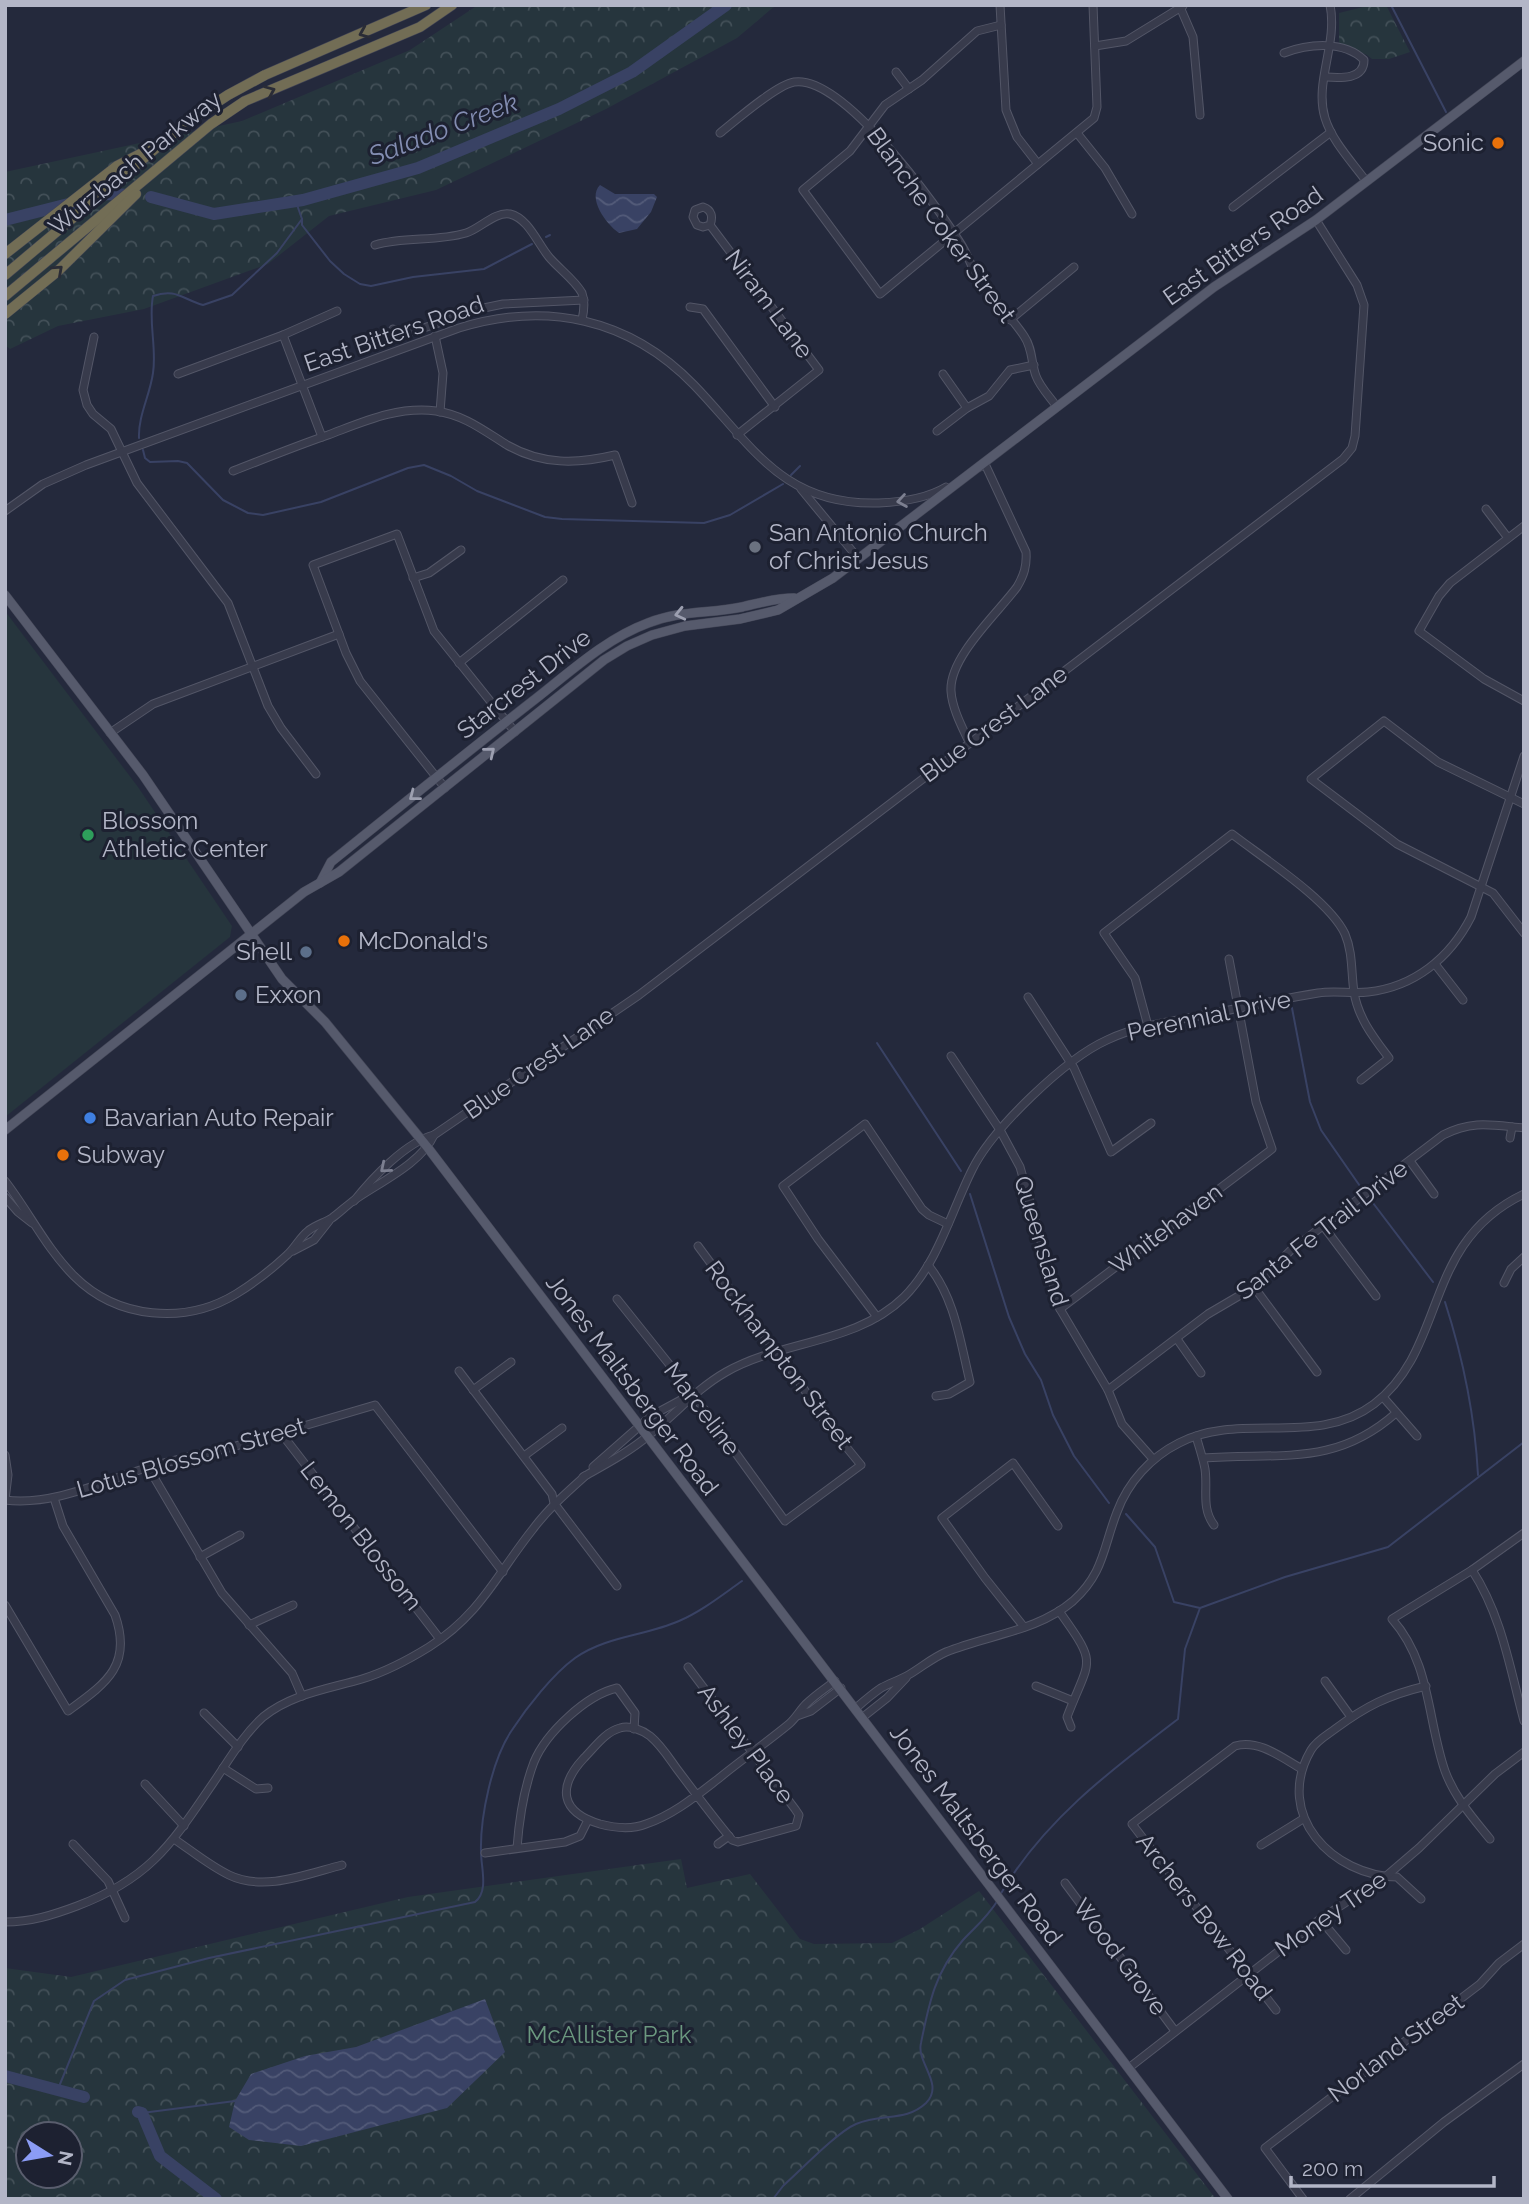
<svg xmlns="http://www.w3.org/2000/svg" width="1529" height="2204" viewBox="0 0 1529 2204" font-family="Raleway,sans-serif">
<style>
.forest{fill:url(#forest-crowns);fill-rule:evenodd}
.pitch{fill:#26353d}
.water{fill:url(#water-waves)}
.lines{fill:none;stroke-linecap:round;stroke-linejoin:round}
.stream{stroke:#394264;stroke-width:2}
.river{stroke:#394264;stroke-width:12}
.minor-casing{stroke:#535667;stroke-width:9}
.major-casing{stroke:#414455;stroke-width:10}
.highway-casing{stroke:#404354;stroke-width:11}
.minor{stroke:#383b4c;stroke-width:7}
.major{stroke:#565a6c;stroke-width:9}
.highway{stroke:#726d55;stroke-width:10}
.oneway{stroke:#2a2c36}
.oneway2{stroke:#7c7f90}
.oneway3{stroke:#9c9fb0}
.food-dot{fill:#e8710a;stroke:#1d2131;stroke-width:2.5}
.worship-dot{fill:#6b7280;stroke:#1d2131;stroke-width:2.5}
.leisure-dot{fill:#2e9e5b;stroke:#1d2131;stroke-width:2.5}
.service-dot{fill:#5c6f8a;stroke:#1d2131;stroke-width:2.5}
.shop-dot{fill:#3f7fe0;stroke:#1d2131;stroke-width:2.5}
.labels{text-anchor:middle;stroke-width:6;stroke-linejoin:round;paint-order:stroke}
.poi-label{font-size:24px;fill:#b3b6c7;stroke:#1d2131;text-anchor:start}
.street-label{font-size:24px;fill:#b3b6c7;stroke:#1d2131}
.park-label{font-size:24px;fill:#6b987f;stroke:#1d2131}
.water-label{font-size:26px;font-style:italic;fill:#838db2;stroke:#1d2131}
</style>
<defs>
<pattern id="forest-crowns" width="20" height="18" patternUnits="userSpaceOnUse" patternTransform="scale(1.75)"><rect width="20" height="18" fill="#26353d"/><path d="M2 6a3 3 0 1 1 6 0M12 15a3 3 0 1 1 6 0" fill="none" stroke="#435058"/></pattern>
<pattern id="water-waves" width="16" height="10" patternUnits="userSpaceOnUse" patternTransform="scale(1.75)"><rect width="16" height="10" fill="#394264"/><path d="M0 5q4-4 8 0t8 0" fill="none" stroke="#535b79"/></pattern>
</defs>
<rect width="100%" height="100%" fill="#24293c"/>
<g class="forest">
<path d="M 478,5 L 776,5 L 737,38 L 606,109 L 436,190 L 329,216 L 268,264 L 144,309 L 58,326 L 10,349 L 5,345 L 5,172 L 242,121 L 410,50 Z"/>
<path d="M 1371,5 L 1386,5 L 1410,52 L 1389,59 L 1372,59 L 1367,55 L 1339,43 L 1339,13 Z"/>
<path d="M 681,1859 L 687,1888 L 750,1874 L 800,1939 L 814,1944 L 892,1943 L 920,1929 L 979,1891 L 1216,2199 L 5,2199 L 5,1968 L 71,1977 L 408,1897 ZM 28,2134 L 70,2134 L 70,2176 L 28,2176 Z"/>
</g>
<path class="pitch" d="M 5,611 L 138,787 L 232,926 L 230,937 L 5,1117 Z"/>
<g class="water">
<path d="M 600,185 L 615,194 L 654,194 L 657,197 L 651,212 L 637,229 L 619,233 C 606,224 587,198 600,185 Z"/>
<path d="M 485,1999 L 505,2052 L 447,2108 L 301,2146 L 249,2140 L 229,2127 L 235,2101 L 251,2074 L 305,2056 L 356,2047 Z"/>
</g>
<g class="lines">
<g class="stream">
<path d="M 1391,5 L 1446,112"/>
<path d="M 296,202 L 302,219 L 302,225 L 330,261 L 344,274 L 360,284 L 371,286 L 413,277 L 484,269 L 532,244"/>
<path d="M 546,237 L 550,235"/>
<path d="M 139,438 C 138,416 150,395 153,373 C 157,348 148,321 153,296 C 176,288 182,299 203,305 L 232,295 L 277,253 L 302,219"/>
<path d="M 143,450 L 145,458 L 150,462 L 178,461 L 187,463 L 223,500 L 248,513 L 263,515 L 321,502 L 408,468 L 424,465 L 451,476 L 477,491 L 545,517 L 562,519 L 704,523 L 730,515 L 783,484"/>
<path d="M 791,475 L 800,466"/>
<path d="M 1292,1008 L 1310,1102 L 1321,1130 L 1362,1189"/>
<path d="M 877,1043 L 961,1171"/>
<path d="M 970,1194 L 1009,1317 L 1025,1354 L 1041,1380 L 1053,1415 L 1074,1456 L 1109,1503"/>
<path d="M 1370,1199 L 1433,1282"/>
<path d="M 1445,1302 C 1463,1358 1475,1417 1478,1475"/>
<path d="M 1126,1514 L 1155,1547 L 1174,1602 L 1200,1608 L 1285,1577 L 1388,1547 L 1524,1442"/>
<path d="M 1000,1895 C 1043,1821 1111,1770 1178,1719 L 1185,1649 L 1200,1608"/>
<path d="M 58,2089 L 94,2001 L 125,1980 L 209,1958 L 475,1902 C 489,1891 481,1868 481,1852 C 480,1817 492,1759 512,1730 C 527,1707 553,1674 575,1658 C 606,1636 645,1636 679,1621 C 702,1611 722,1595 742,1581"/>
<path d="M 142,2113 L 235,2101"/>
<path d="M 773,2199 L 783,2186 C 800,2171 837,2132 856,2124 C 882,2113 906,2122 926,2103 C 945,2084 916,2063 921,2043 C 929,2003 935,1972 963,1940 C 977,1925 986,1919 998,1900"/>
</g>
<g class="river">
<path d="M 151,197 L 214,214 L 303,200 L 418,168 L 559,109 L 632,72 L 726,5"/>
<path d="M 5,220 L 108,194 L 133,195"/>
<path d="M 5,2076 L 84,2097"/>
<path d="M 138,2112 L 142,2113 L 160,2156 L 216,2199"/>
</g>
<defs>
<g id="minor">
<path d="M 1000,5 L 1006,110 L 1017,137 L 1038,164"/>
<path d="M 1330,5 C 1338,44 1314,82 1325,118 C 1332,141 1352,162 1366,181"/>
<path d="M 1180,7 L 1193,37 L 1200,115"/>
<path d="M 1001,25 L 977,31 L 922,80 L 885,105 L 850,151 L 803,190 L 880,294 L 1094,118 L 1097,107 L 1093,5"/>
<path d="M 1095,46 L 1126,41 L 1183,6"/>
<path d="M 1284,53 C 1308,44 1344,40 1364,60 C 1364,80 1340,78 1325,77"/>
<path d="M 896,72 L 909,89"/>
<path d="M 720,133 C 735,121 776,85 794,82 C 843,74 937,206 961,244 C 968,255 971,267 978,277 C 991,298 1010,315 1024,336 C 1033,349 1031,363 1036,376 C 1040,387 1050,397 1057,407"/>
<path d="M 1077,133 L 1105,168 L 1132,214"/>
<path d="M 1233,207 L 1331,132"/>
<path d="M 710,225 L 703,227 L 697,225 L 693,217 L 695,210 L 703,207 C 712,210 713,217 710,225 L 819,370 L 737,435"/>
<path d="M 375,245 C 405,236 436,242 466,233 C 479,229 496,211 510,214 C 528,218 538,244 549,257 C 558,268 575,280 582,293 C 585,301 584,311 582,320"/>
<path d="M 690,307 L 703,309 L 775,407"/>
<path d="M 1010,320 L 1074,267"/>
<path d="M 393,329 L 407,333 L 415,331 L 479,309 L 503,304 L 584,300"/>
<path d="M 283,335 L 322,437"/>
<path d="M 435,336 L 443,373 L 440,412"/>
<path d="M 94,337 L 83,390 L 87,405 L 93,414 L 111,429 L 137,483 L 228,603 L 268,706 L 281,728 L 316,774"/>
<path d="M 178,374 L 283,335 L 337,311"/>
<path d="M 943,374 L 967,408"/>
<path d="M 937,431 L 967,408 L 989,396 L 1010,370 L 1034,365"/>
<path d="M 233,471 C 264,459 296,446 328,435 C 363,422 397,406 436,411 C 464,415 483,430 507,445 C 542,465 577,464 615,455 L 632,503"/>
<path d="M 801,489 L 858,558"/>
<path d="M 1486,509 L 1508,538"/>
<path d="M 5,511 L 43,484 L 86,465 L 459,328 C 546,301 629,318 694,385 C 752,445 782,506 879,503 C 901,502 926,499 946,487"/>
<path d="M 1524,526 L 1450,583 L 1439,596 L 1419,631 L 1484,679 L 1524,701"/>
<path d="M 413,578 L 429,573 L 461,550"/>
<path d="M 459,663 L 563,580"/>
<path d="M 110,733 L 153,704 L 339,634"/>
<path d="M 969,742 C 962,727 952,708 951,691 C 949,657 998,613 1017,587 C 1024,575 1027,566 1026,552 L 985,464 L 980,467"/>
<path d="M 445,788 L 360,681 L 346,653 L 313,565 L 397,534 L 434,631 L 515,732"/>
<path d="M 1524,804 L 1438,762 L 1384,721 L 1311,779 L 1397,844 L 1493,893 L 1524,933"/>
<path d="M 1435,964 L 1463,1000"/>
<path d="M 1028,997 L 1074,1068 L 1111,1152 L 1151,1123"/>
<path d="M 1148,1026 L 1135,978 L 1104,933 L 1232,834 C 1263,858 1329,900 1345,934 C 1353,953 1351,972 1354,992 C 1358,1018 1374,1038 1389,1058 L 1361,1080"/>
<path d="M 951,1056 L 1000,1130 L 1020,1167 L 1060,1309 L 1108,1390 L 1122,1424 L 1153,1459"/>
<path d="M 1510,1138 L 1512,1127"/>
<path d="M 1410,1161 L 1434,1194"/>
<path d="M 5,1181 C 29,1212 46,1248 74,1276 C 117,1319 185,1325 236,1294 C 254,1283 272,1269 287,1255 C 295,1248 300,1237 308,1231 C 315,1225 324,1223 332,1218 C 339,1213 345,1207 353,1201 C 378,1183 421,1164 434,1135"/>
<path d="M 5,1197 L 18,1212 L 32,1223"/>
<path d="M 354,1201 C 372,1178 406,1142 434,1135 L 639,995 L 1343,459 L 1352,448 L 1355,436 L 1364,305 L 1357,285 L 1316,220"/>
<path d="M 1324,1227 L 1376,1296"/>
<path d="M 293,1251 L 314,1240 L 329,1221"/>
<path d="M 928,1265 C 955,1298 960,1341 970,1382 L 949,1394 L 936,1396"/>
<path d="M 1504,1283 L 1511,1269 L 1524,1257"/>
<path d="M 1254,1287 L 1317,1372"/>
<path d="M 617,1299 L 693,1394 L 785,1521 L 861,1465 L 825,1421 L 784,1359 L 777,1353 L 698,1246"/>
<path d="M 1060,1309 L 1272,1149 L 1256,1102 L 1229,959"/>
<path d="M 877,1317 L 818,1239 L 783,1186 L 865,1124 L 922,1209 L 929,1215 L 948,1224"/>
<path d="M 1177,1339 L 1201,1373"/>
<path d="M 459,1371 L 552,1494 L 554,1503 L 617,1586"/>
<path d="M 473,1390 L 511,1362"/>
<path d="M 1108,1390 L 1208,1314 L 1254,1287 L 1291,1250 L 1443,1135 C 1473,1120 1491,1125 1524,1128"/>
<path d="M 1383,1397 L 1417,1436"/>
<path d="M 281,1433 L 440,1639"/>
<path d="M 1196,1436 C 1199,1447 1203,1458 1205,1469 C 1208,1489 1201,1508 1214,1525"/>
<path d="M 5,1455 L 8,1475 L 5,1500"/>
<path d="M 524,1456 L 562,1428"/>
<path d="M 1203,1458 C 1278,1452 1334,1468 1396,1413"/>
<path d="M 148,1467 L 222,1593 L 292,1673 L 302,1696"/>
<path d="M 593,1467 L 651,1416 L 690,1395"/>
<path d="M 583,1477 C 606,1464 629,1452 649,1435 C 676,1414 696,1389 726,1372 C 782,1340 856,1344 904,1297 C 938,1263 951,1212 972,1170 C 992,1129 1065,1059 1107,1040 C 1139,1025 1174,1021 1209,1014 C 1245,1007 1281,999 1318,993 C 1335,990 1351,994 1368,992 C 1414,987 1450,958 1471,917 L 1524,756"/>
<path d="M 5,1500 C 53,1506 101,1482 146,1468 C 173,1460 201,1454 229,1448 L 375,1405 L 503,1572"/>
<path d="M 200,1557 L 240,1535"/>
<path d="M 1472,1570 C 1502,1616 1510,1669 1524,1721"/>
<path d="M 5,1605 L 68,1711 C 105,1684 133,1666 115,1615 L 63,1526 L 54,1498"/>
<path d="M 1059,1611 C 1099,1667 1090,1657 1067,1717 L 1071,1727"/>
<path d="M 249,1625 L 293,1605"/>
<path d="M 1024,1627 L 985,1578 L 942,1518 L 1013,1463 L 1058,1526"/>
<path d="M 688,1667 L 795,1809 L 799,1815 L 796,1826 L 738,1842 L 732,1840 C 713,1817 695,1793 677,1769 C 669,1758 661,1745 650,1736 C 642,1730 630,1725 620,1728 C 605,1732 595,1747 584,1758 C 557,1787 560,1812 600,1824 C 615,1828 631,1830 646,1824 C 673,1815 696,1796 718,1779 C 741,1760 766,1743 789,1724 C 796,1718 800,1710 806,1704 C 815,1695 826,1688 835,1681"/>
<path d="M 1325,1681 L 1351,1717"/>
<path d="M 1036,1686 L 1073,1701"/>
<path d="M 856,1708 C 864,1701 872,1694 881,1688 C 890,1683 900,1680 910,1674 C 922,1667 932,1658 946,1652 C 988,1635 1038,1631 1073,1601 C 1104,1573 1103,1548 1117,1512 C 1128,1482 1151,1457 1179,1443 C 1241,1411 1316,1448 1374,1404 C 1448,1348 1421,1243 1524,1194"/>
<path d="M 204,1713 L 238,1747"/>
<path d="M 797,1716 L 811,1711 L 841,1688"/>
<path d="M 863,1717 L 887,1698 L 906,1678"/>
<path d="M 223,1768 L 256,1789 L 268,1788"/>
<path d="M 145,1784 L 184,1826"/>
<path d="M 174,1839 C 192,1851 210,1866 229,1875 C 264,1892 307,1874 342,1865"/>
<path d="M 1490,1839 C 1473,1818 1455,1798 1445,1771 C 1427,1719 1431,1663 1392,1619 L 1472,1570 L 1524,1533"/>
<path d="M 73,1844 L 108,1881 L 125,1918"/>
<path d="M 718,1844 L 729,1836"/>
<path d="M 1261,1845 L 1303,1819"/>
<path d="M 517,1848 C 519,1821 524,1788 534,1762 C 546,1733 586,1695 617,1688 L 635,1713 L 634,1729"/>
<path d="M 485,1853 L 565,1842 L 580,1836 L 588,1820"/>
<path d="M 1065,1883 L 1175,2031"/>
<path d="M 1421,1899 L 1397,1877 C 1333,1876 1273,1815 1311,1750 C 1316,1741 1327,1735 1335,1729 C 1366,1706 1388,1695 1426,1686"/>
<path d="M 1320,1919 L 1346,1950"/>
<path d="M 5,1922 C 31,1922 53,1915 77,1906 C 146,1880 169,1848 209,1789 C 226,1765 241,1737 263,1717 C 291,1694 328,1689 362,1679 C 385,1672 408,1660 429,1647 C 481,1614 497,1574 533,1529 C 548,1509 566,1493 585,1476"/>
<path d="M 1276,2010 L 1132,1824 L 1235,1746 C 1259,1739 1282,1758 1302,1769"/>
<path d="M 1130,2067 L 1320,1919 L 1384,1878 L 1419,1848 L 1495,1774 L 1524,1752"/>
<path d="M 1303,2199 L 1265,2148 L 1480,1984 L 1499,1963 L 1524,1944"/>
<path d="M 1350,2199 L 1444,2122 L 1524,2064"/>
</g>
<g id="major">
<path d="M 5,595 L 143,775 L 282,979 L 325,1022 L 428,1148 L 1228,2199"/>
<path d="M 320,883 L 331,862 C 398,808 466,753 534,700 C 570,672 605,639 648,623 C 681,610 709,614 742,607 C 760,603 775,598 794,598"/>
<path d="M 5,1130 L 304,892 L 339,872 L 604,660 L 627,646 L 652,635 L 685,626 L 740,619 L 778,610 L 833,578 L 1214,287 L 1316,220 L 1524,61"/>
</g>
<g id="highway">
<path d="M 5,254 L 117,166 L 148,150"/>
<path d="M 5,275 L 187,122 L 228,95 L 265,75 L 426,5"/>
<path d="M 5,296 L 211,124 L 245,101 L 420,27 L 452,5"/>
<path d="M 5,314 L 59,270 L 136,194"/>
</g>
</defs>
<use href="#minor" class="minor-casing"/>
<use href="#major" class="major-casing"/>
<use href="#highway" class="highway-casing"/>
<use href="#minor" class="minor"/>
<use href="#major" class="major"/>
<use href="#highway" class="highway"/>
</g>
<defs><path id="oneway-chevron" d="M-2-3.5L2.5 0L-2 3.5" fill="none" stroke-width="1.6" stroke-linecap="round" stroke-linejoin="round" transform="scale(1.75)"/></defs>
<g class="oneway">
<use href="#oneway-chevron" transform="translate(364 33) rotate(157)"/>
<use href="#oneway-chevron" transform="translate(270 91) rotate(-23)"/>
<use href="#oneway-chevron" transform="translate(58 270) rotate(-42)"/>
</g>
<g class="oneway2">
<use href="#oneway-chevron" transform="translate(902 501) rotate(171)"/>
<use href="#oneway-chevron" transform="translate(385 1168) rotate(140)"/>
</g>
<g class="oneway3">
<use href="#oneway-chevron" transform="translate(680 614) rotate(167)"/>
<use href="#oneway-chevron" transform="translate(490 752) rotate(-39)"/>
<use href="#oneway-chevron" transform="translate(414 796) rotate(142)"/>
</g>
<g class="food-dot">
<circle cx="1498" cy="143" r="7"/>
<circle cx="344" cy="941" r="7"/>
<circle cx="63" cy="1155" r="7"/>
</g>
<circle class="worship-dot" cx="755" cy="547" r="7"/>
<circle class="leisure-dot" cx="88" cy="835" r="7"/>
<g class="service-dot">
<circle cx="306" cy="952" r="7"/>
<circle cx="241" cy="995" r="7"/>
</g>
<circle class="shop-dot" cx="90" cy="1118" r="7"/>
<g class="labels">
<g class="poi-label">
<text x="1484" y="151" text-anchor="end">Sonic</text>
<text x="769" y="541">San Antonio Church<tspan x="769" dy="28">of Christ Jesus</tspan></text>
<text x="102" y="829">Blossom<tspan x="102" dy="28">Athletic Center</tspan></text>
<text x="358" y="949">McDonald's</text>
<text x="292" y="960" text-anchor="end">Shell</text>
<text x="255" y="1003">Exxon</text>
<text x="104" y="1126">Bavarian Auto Repair</text>
<text x="77" y="1163">Subway</text>
</g>
<g class="street-label">
<text transform="translate(135 163) rotate(-39)" y="8">Wurzbach Parkway</text>
<text transform="translate(941 225) rotate(54)" y="8">Blanche Coker Street</text>
<text transform="translate(1243 246) rotate(-35)" y="8">East Bitters Road</text>
<text transform="translate(769 304) rotate(53)" y="8">Niram Lane</text>
<text transform="translate(394 334) rotate(-19)" y="8">East Bitters Road</text>
<text transform="translate(524 684) rotate(-38)" y="8">Starcrest Drive</text>
<text transform="translate(994 724) rotate(-37)" y="8">Blue Crest Lane</text>
<text transform="translate(1209 1016) rotate(-12)" y="8">Perennial Drive</text>
<text transform="translate(539 1063) rotate(-35)" y="8">Blue Crest Lane</text>
<text transform="translate(1166 1229) rotate(-37)" y="8">Whitehaven</text>
<text transform="translate(1322 1230) rotate(-38)" y="8">Santa Fe Trail Drive</text>
<text transform="translate(1041 1241) rotate(73)" y="8">Queensland</text>
<text transform="translate(779 1355) rotate(53)" y="8">Rockhampton Street</text>
<text transform="translate(632 1385) rotate(53)" y="8">Jones Maltsberger Road</text>
<text transform="translate(702 1409) rotate(53)" y="8">Marceline</text>
<text transform="translate(191 1458) rotate(-16)" y="8">Lotus Blossom Street</text>
<text transform="translate(361 1536) rotate(52)" y="8">Lemon Blossom</text>
<text transform="translate(746 1744) rotate(53)" y="8">Ashley Place</text>
<text transform="translate(976 1835) rotate(53)" y="8">Jones Maltsberger Road</text>
<text transform="translate(1331 1914) rotate(-35)" y="8">Money Tree</text>
<text transform="translate(1204 1917) rotate(52)" y="8">Archers Bow Road</text>
<text transform="translate(1120 1957) rotate(53)" y="8">Wood Grove</text>
<text transform="translate(1396 2048) rotate(-37)" y="8">Norland Street</text>
</g>
<g class="park-label">
<text x="609" y="2043">McAllister Park</text>
</g>
<g class="water-label">
<text transform="translate(443 129) rotate(-21)" y="9">Salado Creek</text>
</g>
</g>
<rect width="1529" height="2204" fill="none" stroke="#b3b6c7" stroke-width="14"/>
<g transform="translate(49 2155) rotate(101)"><circle r="33" fill="#1d2131" stroke="#595d6d" stroke-width="2"/>
<path d="M0-5L12 26L0 18L-12 26Z" fill="#8b9cf5"/>
<text y="-10" font-size="19" font-weight="bold" text-anchor="middle" fill="#b3b6c7">N</text>
</g>
<path d="M1291 2176v10h203v-10" fill="none" stroke="#b3b6c7" stroke-width="3.5"/>
<text x="1302" y="2176" font-size="21" fill="#b3b6c7" stroke="#1d2131" stroke-width="5" paint-order="stroke">200 m</text>
</svg>
